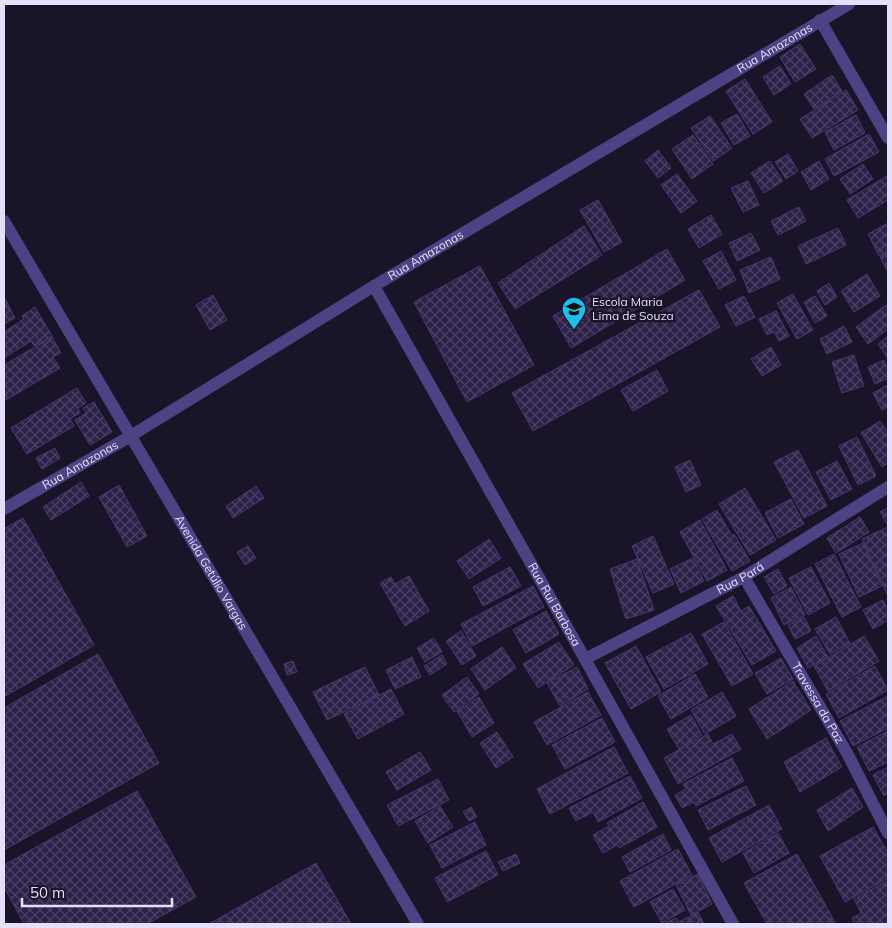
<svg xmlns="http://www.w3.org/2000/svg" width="892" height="928" viewBox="0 0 892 928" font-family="Mulish,sans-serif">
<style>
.building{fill:url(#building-cross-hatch);stroke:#493672}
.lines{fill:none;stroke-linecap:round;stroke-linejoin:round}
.minor{stroke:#4d4384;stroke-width:12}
.labels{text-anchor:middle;stroke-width:5;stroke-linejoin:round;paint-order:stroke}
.street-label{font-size:12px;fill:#e6dffc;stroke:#1a1429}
.poi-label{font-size:12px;fill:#e6dffc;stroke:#1a1429;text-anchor:start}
</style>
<defs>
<pattern id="building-cross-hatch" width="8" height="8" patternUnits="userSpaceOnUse" patternTransform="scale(1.25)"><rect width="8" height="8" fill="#2e2149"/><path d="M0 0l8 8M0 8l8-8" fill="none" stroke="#4c4164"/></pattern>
</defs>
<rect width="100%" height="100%" fill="#1a1429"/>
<g class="building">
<path d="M 800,44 L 816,69 L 795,82 L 780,57 Z"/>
<path d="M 780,66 L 791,84 L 774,95 L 763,77 Z"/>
<path d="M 832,75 L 842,91 L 814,109 L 804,94 Z"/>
<path d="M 745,79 L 772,122 L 753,134 L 726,91 Z"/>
<path d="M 846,90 L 858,110 L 812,138 L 800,119 Z"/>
<path d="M 737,114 L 750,136 L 734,145 L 721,123 Z"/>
<path d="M 856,115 L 865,133 L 834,150 L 825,132 Z"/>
<path d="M 710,116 L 732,148 L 713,161 L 691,128 Z"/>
<path d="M 869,134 L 879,152 L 834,176 L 825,159 Z"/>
<path d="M 693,135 L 713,164 L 692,179 L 672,149 Z"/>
<path d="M 658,150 L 671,168 L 658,178 L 645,161 Z"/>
<path d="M 788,154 L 798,171 L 786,179 L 775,162 Z"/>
<path d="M 770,161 L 783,181 L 764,193 L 751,173 Z"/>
<path d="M 819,161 L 829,179 L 811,190 L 801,172 Z"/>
<path d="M 863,164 L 873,179 L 850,194 L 840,179 Z"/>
<path d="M 677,174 L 697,201 L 681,213 L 661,185 Z"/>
<path d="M 887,176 L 888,179 L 888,200 L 858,218 L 847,200 Z"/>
<path d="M 748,181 L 759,205 L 743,212 L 731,188 Z"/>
<path d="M 598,200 L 622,242 L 604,252 L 580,210 Z"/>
<path d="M 799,207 L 806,221 L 778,235 L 771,221 Z"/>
<path d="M 711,215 L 722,234 L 699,248 L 688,229 Z"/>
<path d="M 888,223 L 888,251 L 879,256 L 868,234 Z"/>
<path d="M 584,226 L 602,255 L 515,309 L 498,283 Z"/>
<path d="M 838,228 L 846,245 L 806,264 L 798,246 Z"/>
<path d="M 751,233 L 760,250 L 737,261 L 729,243 Z"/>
<path d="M 667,249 L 685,280 L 571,348 L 553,316 Z"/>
<path d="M 721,251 L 736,280 L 719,289 L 703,261 Z"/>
<path d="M 888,252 L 888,272 L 880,257 Z"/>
<path d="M 771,257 L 780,279 L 749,293 L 740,270 Z"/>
<path d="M 480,266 L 534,365 L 467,402 L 414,302 Z"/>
<path d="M 867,274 L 880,296 L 854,312 L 841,291 Z"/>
<path d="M 829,283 L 837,297 L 825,305 L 817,291 Z"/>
<path d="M 699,290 L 720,327 L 533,431 L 512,393 Z"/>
<path d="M 793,294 L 813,330 L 797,339 L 777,303 Z"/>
<path d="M 213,295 L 227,320 L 210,330 L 196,305 Z"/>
<path d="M 744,296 L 755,317 L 736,326 L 725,305 Z"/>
<path d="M 815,296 L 827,316 L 815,323 L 804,302 Z"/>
<path d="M 4,297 L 15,318 L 4,324 Z"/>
<path d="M 886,305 L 888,308 L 888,329 L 868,344 L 856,327 Z"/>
<path d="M 35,307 L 52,336 L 34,346 L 31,341 L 4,358 L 4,332 L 24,319 L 22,316 Z"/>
<path d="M 776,311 L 789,336 L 779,341 L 774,332 L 767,335 L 759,319 Z"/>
<path d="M 844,326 L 852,342 L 827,354 L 820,339 Z"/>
<path d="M 888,336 L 888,357 L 887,357 L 878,344 Z"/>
<path d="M 52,337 L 61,353 L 53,357 L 60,368 L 4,401 L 4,365 Z"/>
<path d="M 771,347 L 781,365 L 762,376 L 751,359 Z"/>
<path d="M 854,355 L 864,386 L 842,393 L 832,362 Z"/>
<path d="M 884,360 L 888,370 L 888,378 L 875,384 L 868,367 Z"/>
<path d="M 657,370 L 668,391 L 633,411 L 621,390 Z"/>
<path d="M 888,385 L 888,407 L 882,410 L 873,393 Z"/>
<path d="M 77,388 L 86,403 L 78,408 L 80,413 L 70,419 L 74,426 L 27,454 L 11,428 Z"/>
<path d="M 94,402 L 112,432 L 90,445 L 75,420 L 86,413 L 83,408 Z"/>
<path d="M 880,421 L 888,433 L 888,463 L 882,467 L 861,433 Z"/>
<path d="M 857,437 L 876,476 L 858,485 L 839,446 Z"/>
<path d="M 55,448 L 60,458 L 42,469 L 36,458 Z"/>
<path d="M 798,450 L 827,506 L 804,518 L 774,462 Z"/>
<path d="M 690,460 L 701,485 L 686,492 L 675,467 Z"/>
<path d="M 837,461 L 852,489 L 831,500 L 816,472 Z"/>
<path d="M 81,482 L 89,496 L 51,520 L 43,507 Z"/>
<path d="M 119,485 L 147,536 L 127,547 L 99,497 Z"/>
<path d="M 256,486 L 264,498 L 233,518 L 226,506 Z"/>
<path d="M 745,488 L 776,540 L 750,555 L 719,504 Z"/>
<path d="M 791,499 L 804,524 L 778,538 L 765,513 Z"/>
<path d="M 888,508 L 888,526 L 880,512 Z"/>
<path d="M 717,510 L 732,536 L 734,534 L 750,561 L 732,571 L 702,519 Z"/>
<path d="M 860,517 L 869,532 L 836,553 L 827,538 Z"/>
<path d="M 23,518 L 94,645 L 4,697 L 4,529 Z"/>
<path d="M 700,520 L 727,570 L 707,581 L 680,532 Z"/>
<path d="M 888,527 L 888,593 L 887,594 L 862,539 Z"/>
<path d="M 653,536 L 674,584 L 653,593 L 632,546 Z"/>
<path d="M 489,539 L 501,558 L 469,579 L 457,561 Z"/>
<path d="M 863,543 L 882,586 L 859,597 L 839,554 Z"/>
<path d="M 248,546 L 256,558 L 245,565 L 237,552 Z"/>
<path d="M 834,554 L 861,607 L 842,617 L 815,564 Z"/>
<path d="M 693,558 L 704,581 L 681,593 L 670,569 Z"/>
<path d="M 637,559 L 654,610 L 626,619 L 610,569 Z"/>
<path d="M 510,567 L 521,586 L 483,606 L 473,587 Z"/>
<path d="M 811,567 L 830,603 L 808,615 L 789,578 Z"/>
<path d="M 778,569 L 787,586 L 774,594 L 764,577 Z"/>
<path d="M 409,576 L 429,611 L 405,626 L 380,583 L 391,577 L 395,584 Z"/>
<path d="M 533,586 L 544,607 L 472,646 L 461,624 Z"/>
<path d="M 791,587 L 805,615 L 784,625 L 771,598 Z"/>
<path d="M 733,596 L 741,611 L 749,606 L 776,651 L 752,665 L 716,606 Z"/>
<path d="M 883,600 L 888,609 L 888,620 L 873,629 L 863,610 Z"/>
<path d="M 546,611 L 559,634 L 526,653 L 513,630 Z"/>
<path d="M 804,617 L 811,631 L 795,639 L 788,625 Z"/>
<path d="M 836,617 L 850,643 L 830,654 L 815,629 Z"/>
<path d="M 724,622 L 753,674 L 732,686 L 702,634 Z"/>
<path d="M 461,631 L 476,656 L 462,665 L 446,641 Z"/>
<path d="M 691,633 L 708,664 L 664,689 L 646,657 Z"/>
<path d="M 816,636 L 828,657 L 808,668 L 797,648 Z"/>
<path d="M 864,636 L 879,661 L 828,691 L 814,666 Z"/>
<path d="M 434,638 L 442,652 L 425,662 L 417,648 Z"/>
<path d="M 559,642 L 574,665 L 538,688 L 523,664 Z"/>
<path d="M 636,646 L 661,692 L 631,709 L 605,663 Z"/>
<path d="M 502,647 L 516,668 L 485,690 L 471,669 Z"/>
<path d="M 98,654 L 159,763 L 4,850 L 4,708 Z"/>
<path d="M 442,655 L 447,664 L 430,675 L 424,666 Z"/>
<path d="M 412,657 L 421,677 L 395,689 L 386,670 Z"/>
<path d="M 781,658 L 793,679 L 767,694 L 755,673 Z"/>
<path d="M 293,661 L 297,672 L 287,675 L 284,664 Z"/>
<path d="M 875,666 L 888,690 L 839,718 L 826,694 Z"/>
<path d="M 365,667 L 379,695 L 327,720 L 313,692 Z"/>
<path d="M 577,667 L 588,689 L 560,706 L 547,683 Z"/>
<path d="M 695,674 L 708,697 L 671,719 L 658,696 Z"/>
<path d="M 467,677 L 479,694 L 454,712 L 442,695 Z"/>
<path d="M 793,681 L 811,710 L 767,739 L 749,709 Z"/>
<path d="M 391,689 L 404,714 L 358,739 L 344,714 Z"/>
<path d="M 588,692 L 601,715 L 547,745 L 534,722 Z"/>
<path d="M 722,692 L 736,716 L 705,734 L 691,710 Z"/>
<path d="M 888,696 L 888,728 L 853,746 L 840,721 Z"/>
<path d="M 479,697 L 494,723 L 472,737 L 457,711 Z"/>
<path d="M 691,715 L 702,735 L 679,749 L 667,729 Z"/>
<path d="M 602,718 L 615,742 L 565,769 L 552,745 Z"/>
<path d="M 888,731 L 888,762 L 869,771 L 857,747 Z"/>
<path d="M 497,732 L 513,757 L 496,768 L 480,743 Z"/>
<path d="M 708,734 L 713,744 L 732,734 L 741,749 L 678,784 L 664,758 Z"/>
<path d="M 826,738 L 842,767 L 800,792 L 784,762 Z"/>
<path d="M 614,747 L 628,773 L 550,814 L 537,789 Z"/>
<path d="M 420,752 L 431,770 L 397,790 L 386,772 Z"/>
<path d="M 732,758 L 744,781 L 696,806 L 694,802 L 682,808 L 675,795 L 686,789 L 683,784 Z"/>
<path d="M 888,767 L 888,793 L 884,796 L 873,775 Z"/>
<path d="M 630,776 L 642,798 L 598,822 L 593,812 L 576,821 L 569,808 Z"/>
<path d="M 438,779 L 449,800 L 398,826 L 387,805 Z"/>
<path d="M 746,786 L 756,805 L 708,830 L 698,810 Z"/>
<path d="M 852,788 L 863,807 L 828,831 L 817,810 Z"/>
<path d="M 137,791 L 196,897 L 147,924 L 24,924 L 4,887 L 4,865 Z"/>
<path d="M 643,802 L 657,827 L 619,848 L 617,845 L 603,853 L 593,835 L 609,826 L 607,823 Z"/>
<path d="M 769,805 L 782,829 L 722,862 L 709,838 Z"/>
<path d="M 440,806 L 453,827 L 428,843 L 415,821 Z"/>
<path d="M 471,807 L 477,817 L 469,821 L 463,812 Z"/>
<path d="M 475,822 L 486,845 L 442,868 L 430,845 Z"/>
<path d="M 873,827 L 888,853 L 888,878 L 845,902 L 820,856 Z"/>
<path d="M 778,833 L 789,853 L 754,873 L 743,853 Z"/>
<path d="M 663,834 L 671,850 L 630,872 L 622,857 Z"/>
<path d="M 678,849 L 692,875 L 634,907 L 620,881 Z"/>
<path d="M 486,851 L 498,875 L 447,902 L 435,878 Z"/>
<path d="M 516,854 L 520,863 L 503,871 L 498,862 Z"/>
<path d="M 797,854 L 836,924 L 767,924 L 744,883 Z"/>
<path d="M 316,863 L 351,924 L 209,924 Z"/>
<path d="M 698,874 L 712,904 L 691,915 L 676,885 Z"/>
<path d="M 888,880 L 888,924 L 855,924 L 852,918 L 861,913 L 854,899 Z"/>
<path d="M 673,889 L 685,910 L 662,923 L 650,902 Z"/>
<path d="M 698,912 L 704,924 L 663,924 L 676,918 L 679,922 Z"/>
</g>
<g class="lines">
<g class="minor">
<path d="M 820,20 L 888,138"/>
<path id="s1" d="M 4,221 L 418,924"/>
<path id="s2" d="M 374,286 L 585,659 L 733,924"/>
<path id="s3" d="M 4,509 L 129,437 L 374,286 L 849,4"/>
<path id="s4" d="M 744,577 L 847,753 L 888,833"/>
<path id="s5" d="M 585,659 L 744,577 L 888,487"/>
</g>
</g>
<defs>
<symbol id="school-pin" viewBox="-11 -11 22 30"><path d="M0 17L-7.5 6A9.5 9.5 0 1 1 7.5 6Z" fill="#1dbeea" stroke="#1a1429"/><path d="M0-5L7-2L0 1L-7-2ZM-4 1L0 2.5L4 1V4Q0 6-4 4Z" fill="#111"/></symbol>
</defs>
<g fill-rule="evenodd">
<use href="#school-pin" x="560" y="295" width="28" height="38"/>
</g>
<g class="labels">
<g class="street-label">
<text dy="4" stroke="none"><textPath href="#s3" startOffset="898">Rua Amazonas</textPath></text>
<text dy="4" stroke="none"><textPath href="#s3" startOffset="492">Rua Amazonas</textPath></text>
<text dy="4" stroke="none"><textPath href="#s3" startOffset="88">Rua Amazonas</textPath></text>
<text dy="4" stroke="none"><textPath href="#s1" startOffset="408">Avenida Getúlio Vargas</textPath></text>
<text dy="4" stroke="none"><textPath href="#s5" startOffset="175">Rua Pará</textPath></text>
<text dy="4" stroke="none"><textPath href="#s2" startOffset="366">Rua Rui Barbosa</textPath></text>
<text dy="4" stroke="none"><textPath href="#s4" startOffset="146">Travessa da Paz</textPath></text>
</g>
<g class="poi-label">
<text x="592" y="306">Escola Maria<tspan x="592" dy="14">Lima de Souza</tspan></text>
</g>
</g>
<rect width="892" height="928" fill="none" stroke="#e6dffc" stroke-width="10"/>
<path d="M22 898v8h150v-8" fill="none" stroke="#e6dffc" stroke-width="2.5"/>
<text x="30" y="898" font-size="15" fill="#e6dffc" stroke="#1a1429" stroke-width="4" paint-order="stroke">50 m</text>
</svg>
